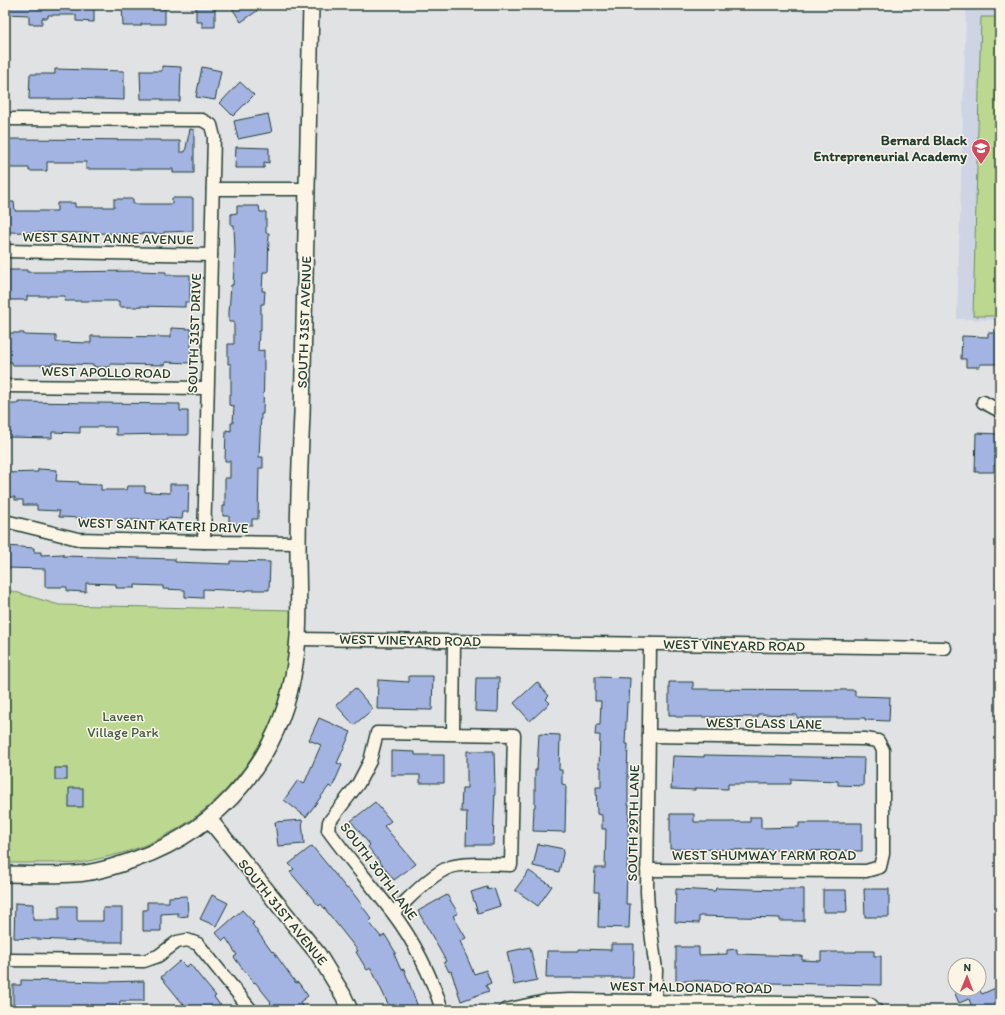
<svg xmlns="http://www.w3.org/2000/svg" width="1005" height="1015" viewBox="0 0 1005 1015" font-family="Itim,sans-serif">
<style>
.built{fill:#ced4e4}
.green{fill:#bcd890;stroke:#6e8a62}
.building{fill:#a3b4e3;stroke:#1f3d34}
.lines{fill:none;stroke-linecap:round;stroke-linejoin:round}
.minor-casing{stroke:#1f3d34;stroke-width:15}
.tertiary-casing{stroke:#1f3d34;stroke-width:18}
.minor{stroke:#fcf5e5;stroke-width:12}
.tertiary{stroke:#fcf5e5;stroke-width:15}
.labels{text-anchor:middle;stroke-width:3;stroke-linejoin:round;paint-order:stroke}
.poi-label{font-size:14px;font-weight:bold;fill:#1f3d34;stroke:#fcf5e5;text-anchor:end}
.street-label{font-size:14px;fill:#1f3d34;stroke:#fcf5e5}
.park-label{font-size:14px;fill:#3e5c46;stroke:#fcf5e5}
</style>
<rect width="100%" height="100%" fill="#e1e2e4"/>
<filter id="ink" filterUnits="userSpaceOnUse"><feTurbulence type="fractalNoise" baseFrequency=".025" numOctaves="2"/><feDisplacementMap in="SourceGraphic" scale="8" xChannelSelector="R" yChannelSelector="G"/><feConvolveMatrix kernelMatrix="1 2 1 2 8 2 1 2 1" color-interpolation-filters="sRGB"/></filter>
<g filter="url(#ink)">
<path class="built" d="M 966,10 L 1000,11 L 1000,320 L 957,319 Z"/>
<g class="green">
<path d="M 981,17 L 1000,17 L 1000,316 L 973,316 Z"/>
<path d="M 5,589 L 59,605 L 291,610 C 289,637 290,665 282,692 C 256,777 190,840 102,858 C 94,860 86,862 78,863 C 70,864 62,863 54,863 C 37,863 21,863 5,863 Z"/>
</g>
<g class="building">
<path d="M 7,5 L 94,5 L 94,22 L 76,21 L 76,15 L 48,15 L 48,18 L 42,18 L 42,24 L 29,24 L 29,15 L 6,14 Z"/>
<path d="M 122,5 L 165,5 L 165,24 L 141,24 L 141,26 L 123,26 Z"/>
<path d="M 196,5 L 215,5 L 215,27 L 202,27 L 202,22 L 196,22 Z"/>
<path d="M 230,5 L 252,5 L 257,11 L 241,22 Z"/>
<path d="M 162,66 L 181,67 L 180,101 L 162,101 L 162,99 L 141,99 L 140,71 L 162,71 Z"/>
<path d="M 202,67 L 221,71 L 215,100 L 196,97 Z"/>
<path d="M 55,69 L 124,71 L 124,100 L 73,98 L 73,99 L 29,99 L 30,74 L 55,74 Z"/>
<path d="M 240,82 L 254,95 L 233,116 L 220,103 Z"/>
<path d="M 268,114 L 272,132 L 238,139 L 234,121 Z"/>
<path d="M 190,129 L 194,130 L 194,173 L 173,173 L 173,169 L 86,169 L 86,162 L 47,162 L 47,171 L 29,171 L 29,168 L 5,168 L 5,139 L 161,140 L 161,141 L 180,141 L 180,152 L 185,152 Z"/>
<path d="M 236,147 L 269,148 L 269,163 L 264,162 L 264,168 L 235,168 Z"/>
<path d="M 172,198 L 193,198 L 193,231 L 164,232 L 164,234 L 5,232 L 5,202 L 14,202 L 15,211 L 57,211 L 57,203 L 75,203 L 75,207 L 114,207 L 114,199 L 133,199 L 133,204 L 172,204 Z"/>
<path d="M 237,206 L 259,206 L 260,212 L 266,212 L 266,233 L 269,233 L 268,272 L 263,272 L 262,291 L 265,291 L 264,304 L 261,304 L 261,331 L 259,331 L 258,351 L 264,350 L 264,368 L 263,414 L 261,414 L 259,457 L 263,457 L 263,468 L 259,468 L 258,519 L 252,519 L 252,525 L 229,524 L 229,516 L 223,516 L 223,506 L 225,506 L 225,478 L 230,478 L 230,461 L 225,461 L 226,430 L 231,431 L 231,423 L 233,423 L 234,406 L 229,405 L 229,395 L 231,395 L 231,364 L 228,364 L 228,344 L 234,344 L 234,322 L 229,322 L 229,312 L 231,285 L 233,285 L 235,251 L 234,225 L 231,225 L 231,214 L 237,213 Z"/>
<path d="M 8,270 L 27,270 L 27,272 L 54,272 L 138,271 L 166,272 L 166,275 L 190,275 L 190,302 L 185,302 L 185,307 L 138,306 L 138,307 L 119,307 L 119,301 L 64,301 L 65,296 L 27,296 L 27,300 L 8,300 Z"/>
<path d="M 171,328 L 191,329 L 191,363 L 165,362 L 165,365 L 110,364 L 110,367 L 94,367 L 94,365 L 52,363 L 52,365 L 12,365 L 12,362 L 5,362 L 5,333 L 24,333 L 24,335 L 56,336 L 56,342 L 91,343 L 91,336 L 171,337 Z"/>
<path d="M 988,333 L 1000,333 L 1000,364 L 980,364 L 980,367 L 966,367 L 966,359 L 961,359 L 962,336 L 988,337 Z"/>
<path d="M 18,402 L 180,404 L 180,411 L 188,411 L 188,435 L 167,435 L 167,434 L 116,435 L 116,427 L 80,427 L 80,433 L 52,432 L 52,438 L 7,437 L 8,404 L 18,404 Z"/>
<path d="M 976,433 L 1000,434 L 1000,465 L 994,465 L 994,472 L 975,472 Z"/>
<path d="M 38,469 L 57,470 L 56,481 L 79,482 L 79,484 L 101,485 L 101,490 L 126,490 L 127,486 L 145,486 L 145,492 L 170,493 L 170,484 L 189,484 L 188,512 L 183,512 L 182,519 L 166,518 L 166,520 L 82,520 L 82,518 L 59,517 L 59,511 L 37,510 L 37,505 L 23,505 L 23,500 L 15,500 L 15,497 L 5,497 L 5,473 L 38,472 Z"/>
<path d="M 5,546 L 34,548 L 34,552 L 41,552 L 41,555 L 63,554 L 63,556 L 175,559 L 175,562 L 230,564 L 230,561 L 270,562 L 269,590 L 247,590 L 247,591 L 203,589 L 203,598 L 185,597 L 185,590 L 163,589 L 163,586 L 135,585 L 135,588 L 116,588 L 116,584 L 86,583 L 86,592 L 67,591 L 67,587 L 45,587 L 45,569 L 5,568 Z"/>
<path d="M 409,676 L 433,676 L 432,710 L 377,709 L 378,680 L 409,682 Z"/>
<path d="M 595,677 L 630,678 L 629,702 L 627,702 L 625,744 L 628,744 L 627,774 L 628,774 L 628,805 L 629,805 L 626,904 L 630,904 L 629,928 L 598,927 L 599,892 L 594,892 L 595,868 L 605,868 L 606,829 L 602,829 L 602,815 L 597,814 L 596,787 L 601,787 L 601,767 L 599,767 L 600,735 L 595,735 L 596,725 L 600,725 L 601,701 L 595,701 Z"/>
<path d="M 476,678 L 499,678 L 498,712 L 475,711 Z"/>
<path d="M 537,682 L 549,696 L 546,699 L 550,703 L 530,721 L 514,703 Z"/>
<path d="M 669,682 L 693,682 L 693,689 L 855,690 L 855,696 L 890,697 L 889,721 L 865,720 L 865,718 L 797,718 L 797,715 L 758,714 L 758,717 L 676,717 L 676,715 L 669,715 Z"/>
<path d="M 355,688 L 373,709 L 354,725 L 336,705 Z"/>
<path d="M 319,718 L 351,732 L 337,763 L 342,765 L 332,788 L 329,786 L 306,817 L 284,800 L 298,780 L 304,784 L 321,745 L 309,740 Z"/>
<path d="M 539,734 L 560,735 L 559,770 L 562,770 L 562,784 L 566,785 L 565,832 L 533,831 L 534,807 L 535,807 L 535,770 L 537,770 Z"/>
<path d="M 391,751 L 415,752 L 415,755 L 444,755 L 444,783 L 420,783 L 420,775 L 391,775 Z"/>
<path d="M 467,751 L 494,751 L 495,789 L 493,845 L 466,845 L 467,812 L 461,812 L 462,788 L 467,788 Z"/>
<path d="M 704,755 L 864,758 L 863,786 L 838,785 L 838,781 L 791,779 L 791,784 L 728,784 L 728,789 L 695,788 L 695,790 L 671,789 L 673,756 L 704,757 Z"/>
<rect x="55" y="768" width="12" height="12"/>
<rect x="69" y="788" width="14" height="19"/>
<path d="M 375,802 L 391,821 L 384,826 L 416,864 L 394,880 L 368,847 L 370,845 L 351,821 Z"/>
<path d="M 670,814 L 694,814 L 694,822 L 750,822 L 750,817 L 761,817 L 761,828 L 799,827 L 799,823 L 862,823 L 862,851 L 670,849 Z"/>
<path d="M 302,820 L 304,844 L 278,846 L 275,822 Z"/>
<path d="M 538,844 L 564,849 L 559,872 L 533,866 Z"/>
<path d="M 312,846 L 347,889 L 349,888 L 362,905 L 361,905 L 372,919 L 369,922 L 381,937 L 385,935 L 396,953 L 394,954 L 401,970 L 404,969 L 419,1010 L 391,1010 L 371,968 L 367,970 L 356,952 L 358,951 L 321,904 L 319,906 L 290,872 L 294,869 L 289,864 Z"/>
<path d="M 529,871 L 552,886 L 538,906 L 515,890 Z"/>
<path d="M 487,887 L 488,890 L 494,888 L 500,906 L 478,913 L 471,892 Z"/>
<path d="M 716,888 L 780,890 L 780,889 L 804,889 L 804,921 L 780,921 L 780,918 L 699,916 L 699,923 L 675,922 L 676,889 L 715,891 Z"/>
<path d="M 864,889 L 889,889 L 889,917 L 865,917 Z"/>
<path d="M 823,890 L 846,890 L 847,912 L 823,912 Z"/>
<path d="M 212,895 L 228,903 L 216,926 L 200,919 Z"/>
<path d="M 447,895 L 458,913 L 453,916 L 466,938 L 460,941 L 474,974 L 486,970 L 491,983 L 486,985 L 489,991 L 461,1001 L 451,971 L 449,972 L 444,962 L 446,961 L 418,911 Z"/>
<path d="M 187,896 L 188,916 L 178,917 L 178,913 L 161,914 L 161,931 L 143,931 L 143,910 L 147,910 L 147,902 L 169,902 L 169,897 Z"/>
<path d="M 15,903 L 33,904 L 33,920 L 59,920 L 59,906 L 77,906 L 77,921 L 103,921 L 103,908 L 122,908 L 122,942 L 82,942 L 82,941 L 14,938 Z"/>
<path d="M 242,910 L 254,923 L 252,924 L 272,952 L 273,951 L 296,983 L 298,982 L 308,996 L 300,1002 L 304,1010 L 275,1010 L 270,1003 L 271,1002 L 255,982 L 254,983 L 239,964 L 234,957 L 237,955 L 226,938 L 223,941 L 216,933 Z"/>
<path d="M 611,944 L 634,944 L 633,978 L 546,978 L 547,951 L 579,951 L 579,949 L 611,950 Z"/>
<path d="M 530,947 L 537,980 L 514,985 L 507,952 Z"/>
<path d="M 676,947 L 699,947 L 699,955 L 727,954 L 727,950 L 737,949 L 737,954 L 802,956 L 802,960 L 821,961 L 821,952 L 856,952 L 856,951 L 874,951 L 874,956 L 881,956 L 881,985 L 713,982 L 713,981 L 676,981 Z"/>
<path d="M 180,961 L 186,967 L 190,964 L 201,978 L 216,996 L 214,997 L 224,1010 L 188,1010 L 161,977 Z"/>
<path d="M 21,980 L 102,982 L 144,981 L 144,1001 L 120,1001 L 119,1010 L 101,1010 L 101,1008 L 76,1008 L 76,1010 L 13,1010 L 13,985 L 21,985 Z"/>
<path d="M 1000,986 L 1000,1010 L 973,1010 L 969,999 L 959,1003 L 953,989 L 979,989 L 982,994 Z"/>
</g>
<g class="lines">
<defs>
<g id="minor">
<path d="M 5,119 L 202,120 L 211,125 L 214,137 L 204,542"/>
<path d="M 213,189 L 307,189"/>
<path d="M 5,251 L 211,255"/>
<path d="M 5,386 L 207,388"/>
<path d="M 983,402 L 1000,411"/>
<path d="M 5,521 L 78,539 L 204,542 L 298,543"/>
<path d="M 298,639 L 945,648"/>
<path d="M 650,644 L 647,891 L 648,909 L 656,970 L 655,1002"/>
<path d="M 453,733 L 454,641"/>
<path d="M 647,870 L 866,871 L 880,867 L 883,854 L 883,750 L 878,741 L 865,739 L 649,736"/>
<path d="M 393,913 C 409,899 431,874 450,867 C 465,862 495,865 511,865 L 514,735 L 377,733 L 370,761 L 358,784 L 329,822 L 328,830 C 348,858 371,884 392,912 C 413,939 432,977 442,1010"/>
<path d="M 5,960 L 144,961 L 158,956 L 177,942 L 187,940 L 198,944 L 251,1010"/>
<path d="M 505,1010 L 546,1001 L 571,1000 L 865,1004 L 870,1004 L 876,1010"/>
</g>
<g id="tertiary">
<path d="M 209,819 L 318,954 L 343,995 L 350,1010"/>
<path d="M 5,874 C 28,874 51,876 74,874 C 95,873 116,866 136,859 C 223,828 282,755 295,664 C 301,627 298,589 298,552 C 298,506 300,460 302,414 C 305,278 308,141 311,5"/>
</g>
</defs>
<use href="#minor" class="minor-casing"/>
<use href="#tertiary" class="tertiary-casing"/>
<use href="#minor" class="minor"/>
<use href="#tertiary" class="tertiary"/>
</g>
</g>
<defs>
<symbol id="school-pin" viewBox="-11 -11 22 30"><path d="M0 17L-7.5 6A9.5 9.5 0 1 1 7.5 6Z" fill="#d1495b" stroke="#fcf5e5"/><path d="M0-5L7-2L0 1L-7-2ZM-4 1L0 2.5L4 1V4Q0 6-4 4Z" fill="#fff"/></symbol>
</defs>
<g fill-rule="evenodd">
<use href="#school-pin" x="970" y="137" width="22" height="30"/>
</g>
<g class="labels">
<g class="poi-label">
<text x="967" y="145">Bernard Black<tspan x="967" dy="16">Entrepreneurial Academy</tspan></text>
</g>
<g class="street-label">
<text transform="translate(108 238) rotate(1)" y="5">WEST SAINT ANNE AVENUE</text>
<text transform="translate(304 322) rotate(-88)" y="5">SOUTH 31ST AVENUE</text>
<text transform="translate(194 333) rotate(-88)" y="5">SOUTH 31ST DRIVE</text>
<text transform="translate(106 372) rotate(1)" y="5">WEST APOLLO ROAD</text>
<text transform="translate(163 525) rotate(2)" y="5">WEST SAINT KATERI DRIVE</text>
<text transform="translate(410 640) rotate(1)" y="5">WEST VINEYARD ROAD</text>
<text transform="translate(734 645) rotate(1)" y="5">WEST VINEYARD ROAD</text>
<text transform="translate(764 723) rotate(1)" y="5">WEST GLASS LANE</text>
<text transform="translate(633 823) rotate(-89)" y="5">SOUTH 29TH LANE</text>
<text x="764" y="860">WEST SHUMWAY FARM ROAD</text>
<text transform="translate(379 871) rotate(53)" y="5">SOUTH 30TH LANE</text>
<text transform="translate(283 912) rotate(51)" y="5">SOUTH 31ST AVENUE</text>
<text transform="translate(691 987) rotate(1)" y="5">WEST MALDONADO ROAD</text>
</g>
<g class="park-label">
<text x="123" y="721">Laveen<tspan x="123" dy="16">Village Park</tspan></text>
</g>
</g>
<rect width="1005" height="1015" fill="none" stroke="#fcf5e5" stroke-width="20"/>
<rect x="10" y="10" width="985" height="995" fill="none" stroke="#1f3d34" stroke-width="1.5" filter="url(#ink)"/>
<g transform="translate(967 977) rotate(1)"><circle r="19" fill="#fcf5e5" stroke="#a4ab9e"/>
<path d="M0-3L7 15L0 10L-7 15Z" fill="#d1495b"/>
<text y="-6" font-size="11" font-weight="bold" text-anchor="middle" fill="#1f3d34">N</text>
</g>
</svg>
